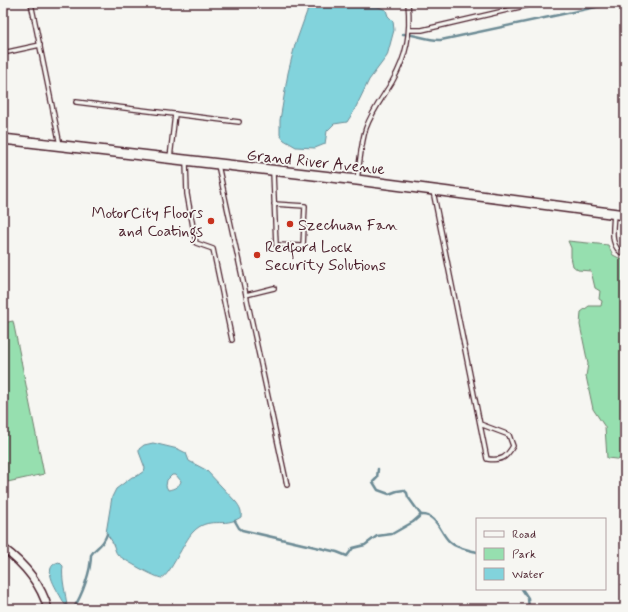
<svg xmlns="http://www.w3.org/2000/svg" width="628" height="612" font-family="Mynerve,sans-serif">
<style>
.green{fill:#96dfaf;stroke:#707f6d}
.water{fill:#82d3dc;stroke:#6c8b95;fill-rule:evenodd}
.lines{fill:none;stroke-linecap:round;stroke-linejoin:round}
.stream{stroke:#6c8b95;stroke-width:2.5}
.service-casing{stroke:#4a1f2b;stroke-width:6}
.minor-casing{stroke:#4a1f2b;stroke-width:10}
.secondary-casing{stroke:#4a1f2b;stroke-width:12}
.service{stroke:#f6f6f2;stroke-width:3.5}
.minor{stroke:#f6f6f2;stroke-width:7}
.secondary{stroke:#f6f6f2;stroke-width:9}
.poi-dot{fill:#c8321e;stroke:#f6f6f2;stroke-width:1.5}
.labels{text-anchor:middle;stroke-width:3.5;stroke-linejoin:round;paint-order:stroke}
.street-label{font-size:16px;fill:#4a1f2b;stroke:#f6f6f2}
.poi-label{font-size:16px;fill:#4a1f2b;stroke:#f6f6f2;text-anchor:start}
</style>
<rect width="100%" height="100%" fill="#f6f6f2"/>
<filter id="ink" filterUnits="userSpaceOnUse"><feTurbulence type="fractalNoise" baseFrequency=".025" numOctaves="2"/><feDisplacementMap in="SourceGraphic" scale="8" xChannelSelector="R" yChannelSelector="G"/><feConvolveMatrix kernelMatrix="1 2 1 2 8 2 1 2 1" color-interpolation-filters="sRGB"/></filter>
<g filter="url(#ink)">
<g class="green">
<polygon points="568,241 608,245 613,255 625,261 625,460 607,458 605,427 593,409 586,376 588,364 580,325 581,312 589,306 601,306 602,301 599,299 600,291 595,288 591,271 578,270 573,266 571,257 571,248"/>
<polygon points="13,321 44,474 3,483 3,323"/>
</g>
<g class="water">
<polygon points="310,3 369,3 386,10 388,16 393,21 394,30 387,56 369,80 354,111 347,122 334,124 327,131 325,144 315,148 296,147 284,140 280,135 280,120 288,73 295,45"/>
<path d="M 153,443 L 178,449 L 186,453 L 189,461 L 206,470 L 236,502 C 240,507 242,511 241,517 C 224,529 209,515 193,532 C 184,541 170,575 162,578 C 156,578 124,560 118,555 C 115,552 115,548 113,544 C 112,540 109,537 106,533 L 112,497 L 116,489 L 132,477 L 137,476 L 144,471 L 145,468 L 139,452 L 139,449 L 144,445 ZM 172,475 L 176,475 L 181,481 C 180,486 174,489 168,490 L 166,486 L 167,480 Z"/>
<path d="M 59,562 L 63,566 C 61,579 66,593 67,607 L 64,603 C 59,592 39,567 59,562 Z"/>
</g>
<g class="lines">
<g class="stream">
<polyline points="621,3 625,9"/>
<path d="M 403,34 C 416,34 428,41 441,40 L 615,3"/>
<path d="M 378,469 L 377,478 L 373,482 L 378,490 L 389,494 L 397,491 L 404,490 L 407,493 L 408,497 L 421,515 C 438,514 440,534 450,542 C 456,548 469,550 477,552"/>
<polyline points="235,521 239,528 242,530 337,552 347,556 353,548 365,545 377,536 392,534 413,522 421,515"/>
<polyline points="522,589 528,598 529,609"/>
<path d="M 73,609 C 82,596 91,571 91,555 C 96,546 103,547 107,534"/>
</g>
<g class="service-casing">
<g id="service">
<polyline points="31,3 60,145"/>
<polyline points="409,30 422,30 533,4 533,3"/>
<polyline points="3,53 40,45"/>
<polyline points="76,102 239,122"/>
<polyline points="170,158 175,114"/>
<polyline points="186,161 187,194 196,243 213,249 232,340"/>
<polyline points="218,165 287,485"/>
<polyline points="273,172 276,245 303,246 305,206 274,204"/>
<path d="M 357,179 C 360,163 361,142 366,128 C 372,111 383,97 392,82 C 407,56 411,33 408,3"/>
<path d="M 433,191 L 487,459 C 502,461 506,458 513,446 L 509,435 L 480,424"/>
<path d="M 614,214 C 613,230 609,247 625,255"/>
<polyline points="246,295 274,288"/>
</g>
</g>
<g class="minor-casing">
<path id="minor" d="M 3,548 C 23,563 41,584 48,609"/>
</g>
<g class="secondary-casing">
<polyline id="secondary" points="3,139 357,180 625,215"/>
</g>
<use href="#service" class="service"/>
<use href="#minor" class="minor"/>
<use href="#secondary" class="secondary"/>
</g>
</g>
<g class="poi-dot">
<circle cx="211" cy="221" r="4"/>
<circle cx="290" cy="224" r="4"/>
<circle cx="257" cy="255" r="4"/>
</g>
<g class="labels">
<g class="street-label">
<text transform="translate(316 161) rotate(6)" y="6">Grand River Avenue</text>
</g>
<g class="poi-label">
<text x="203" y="218" text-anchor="end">MotorCity Floors<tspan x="203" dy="18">and Coatings</tspan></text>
<text x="298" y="230">Szechuan Fan</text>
<text x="265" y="252">Redford Lock<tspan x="265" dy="18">Security Solutions</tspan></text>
</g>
</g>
<rect width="628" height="612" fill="none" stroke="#f6f6f2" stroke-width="16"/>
<rect x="8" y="8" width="612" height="596" fill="none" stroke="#4a1f2b" stroke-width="1.5" filter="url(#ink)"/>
<rect x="476" y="518" width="130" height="72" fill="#f6f6f2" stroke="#b1a0a2"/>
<rect x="484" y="531" width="20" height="6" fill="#f6f6f2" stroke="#b1a0a2"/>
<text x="512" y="538" font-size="12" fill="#4a1f2b">Road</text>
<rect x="484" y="548" width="20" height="12" fill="#96dfaf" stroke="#b1a0a2"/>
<text x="512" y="558" font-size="12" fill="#4a1f2b">Park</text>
<rect x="484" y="568" width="20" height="12" fill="#82d3dc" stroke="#b1a0a2"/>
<text x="512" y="578" font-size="12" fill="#4a1f2b">Water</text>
</svg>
